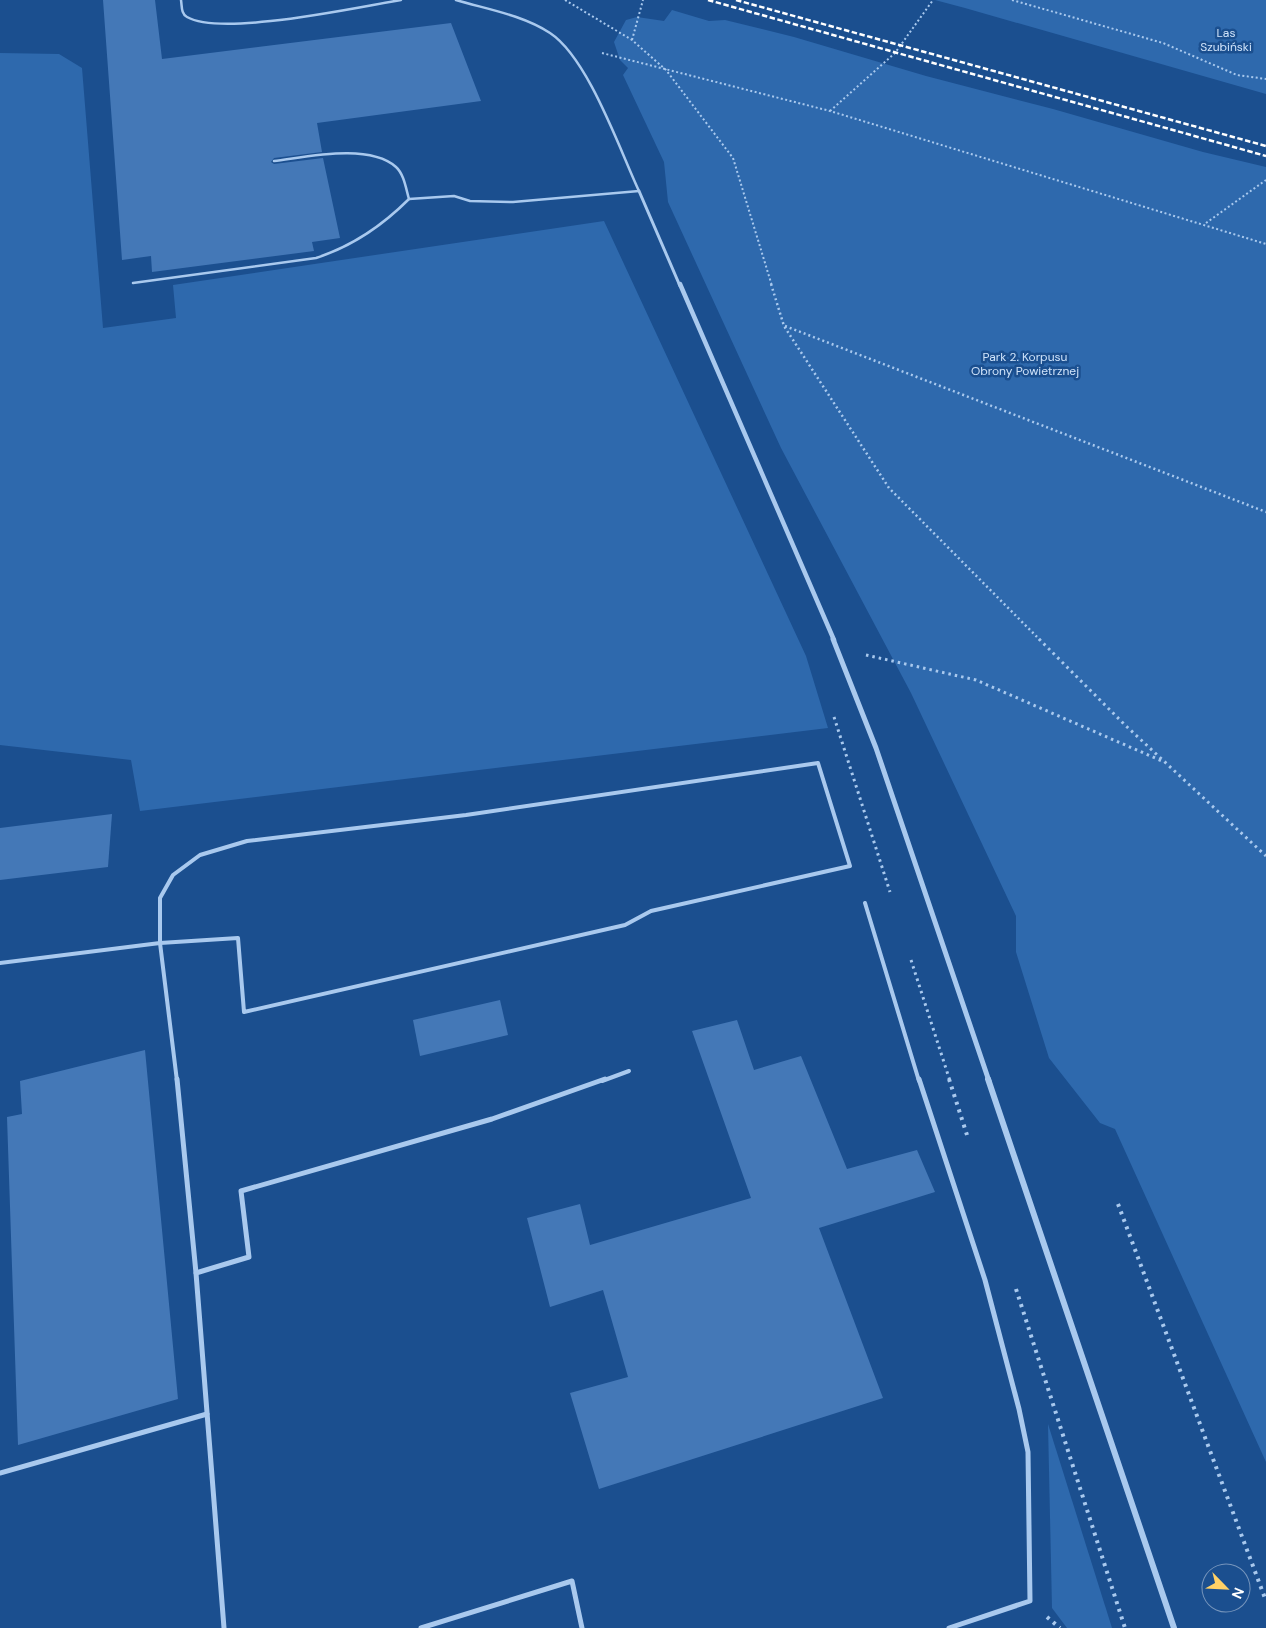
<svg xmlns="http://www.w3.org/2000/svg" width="1266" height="1628" font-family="'DM Sans',sans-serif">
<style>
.green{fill:#2e69ad}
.building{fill:#4478b7}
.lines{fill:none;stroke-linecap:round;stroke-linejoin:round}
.path-far3{stroke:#a9c9ee;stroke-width:2;stroke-dasharray:2 2.5;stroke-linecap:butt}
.path-far2{stroke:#a9c9ee;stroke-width:2.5;stroke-dasharray:2 3;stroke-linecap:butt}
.path-far1{stroke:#a9c9ee;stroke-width:3;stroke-dasharray:2.5 4;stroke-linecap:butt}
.path{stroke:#a9c9ee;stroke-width:4;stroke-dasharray:3 5;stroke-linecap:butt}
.lane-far2{stroke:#a9c9ee;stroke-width:2.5}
.lane-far1{stroke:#a9c9ee;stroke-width:4}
.lane{stroke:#a9c9ee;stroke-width:5}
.street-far3{stroke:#a9c9ee;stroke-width:3}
.street-far2{stroke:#a9c9ee;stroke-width:4.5}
.street-far1{stroke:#a9c9ee;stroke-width:5}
.street{stroke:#a9c9ee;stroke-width:6}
.rail{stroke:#fff;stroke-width:2.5;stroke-dasharray:5.5 2.5;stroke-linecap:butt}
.labels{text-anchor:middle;stroke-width:5;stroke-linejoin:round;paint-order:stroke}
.far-park-label{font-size:12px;fill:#cfe3fa;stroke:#1b4f8f}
</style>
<rect width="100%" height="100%" fill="#1b4f8f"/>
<g class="green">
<polygon points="935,0 1266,0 1266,94 965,8"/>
<polygon points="672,10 709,21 725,20 794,37 926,76 1053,109 1203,152 1266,167 1266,1462 1115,1129 1100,1123 1049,1058 1016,952 1016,916 911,693 781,448 668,202 664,162 623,75 628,68 620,60 614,42 626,20 637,17 664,21"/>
<polygon points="0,53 59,54 82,68 103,328 176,318 173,285 604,221 806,656 828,728 140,811 131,760 0,745"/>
<polygon points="1048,1424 1112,1628 1067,1628 1052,1608"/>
</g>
<g class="building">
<polygon points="103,0 155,0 162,59 451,23 481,101 317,123 322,152 274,158 271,162 274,164 323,158 340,238 312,242 314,251 152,272 151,256 122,260"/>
<polygon points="112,814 108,867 0,880 0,828"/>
<polygon points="500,1000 508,1035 420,1056 413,1020"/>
<polygon points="737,1020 754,1070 801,1056 847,1169 917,1150 935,1192 819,1228 883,1398 599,1489 570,1393 628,1377 603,1290 550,1307 527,1218 580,1204 590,1245 751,1198 692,1031"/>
<polygon points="145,1050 178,1399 18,1445 7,1117 22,1114 20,1081"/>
</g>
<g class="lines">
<g class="path-far3">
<polyline points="565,0 632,40 666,70 733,158 772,286"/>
<polyline points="1012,0 1163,43 1237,75 1266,79"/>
<polyline points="632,40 643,0"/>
<polyline points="602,53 830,111 1266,244"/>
<polyline points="830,111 895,53 933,0"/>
<polyline points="1206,223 1266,180"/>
</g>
<g class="path-far2">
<polyline points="771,284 784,326 889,488 1040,640"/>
<polyline points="785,326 1266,512"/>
</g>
<g class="path-far1">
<polyline points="1039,639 1125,725 1266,856"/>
<polyline points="866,655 976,680 1162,761"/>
<polyline points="834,717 890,892"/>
<polyline points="911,960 950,1081"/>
</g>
<g class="path">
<polyline points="949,1079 967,1135"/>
<polyline points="1118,1204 1266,1601"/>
<polyline points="1016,1289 1125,1628"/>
<polyline points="1047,1617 1060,1628"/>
</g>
<g class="lane-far2">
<path d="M 181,0 C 182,6 181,14 187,17 C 222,37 358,7 401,0"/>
<path d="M 274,161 C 307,157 369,143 396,167 C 404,174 406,189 409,199 L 454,196 L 470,201 L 513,202 L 639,191 C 619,148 588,58 550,33 C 523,15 486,9 456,0"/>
<path d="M 133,283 L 316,258 C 353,246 382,226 409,199"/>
</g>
<g class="lane-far1">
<polygon points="818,763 850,866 651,911 625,925 244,1012 238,938 160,943 160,898 173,875 200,855 247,841 466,815"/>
<polyline points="865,903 919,1081"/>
<polyline points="160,943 177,1081"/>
<polyline points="0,963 160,943"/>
<polyline points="602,1081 629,1071"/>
</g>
<g class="lane">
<polyline points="177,1079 196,1273"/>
<polyline points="919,1079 985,1280 1019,1409 1028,1452 1030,1601 949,1628"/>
<polyline points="0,1473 207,1414"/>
<polyline points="224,1628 196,1273 249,1257 241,1191 492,1119 605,1079"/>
<polyline points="421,1628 572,1581 582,1628"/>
</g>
<polyline class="street-far3" points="639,191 680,286"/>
<polyline class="street-far2" points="680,284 834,640"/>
<polyline class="street-far1" points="833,639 876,748 989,1081"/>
<polyline class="street" points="988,1079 1174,1628"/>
<g class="rail">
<polyline points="708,0 1266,156"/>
<polyline points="736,0 1266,146"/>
</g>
</g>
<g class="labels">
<g class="far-park-label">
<text x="1226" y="37">Las<tspan x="1226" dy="14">Szubiński</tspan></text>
<text x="1025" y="361">Park 2. Korpusu<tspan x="1025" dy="14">Obrony Powietrznej</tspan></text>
</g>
</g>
<g transform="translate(1226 1588) rotate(114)"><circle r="24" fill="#1b4f8f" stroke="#7695bc"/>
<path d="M0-4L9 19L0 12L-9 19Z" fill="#ffd166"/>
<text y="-8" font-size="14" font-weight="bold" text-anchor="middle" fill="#ffffff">N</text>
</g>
</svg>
